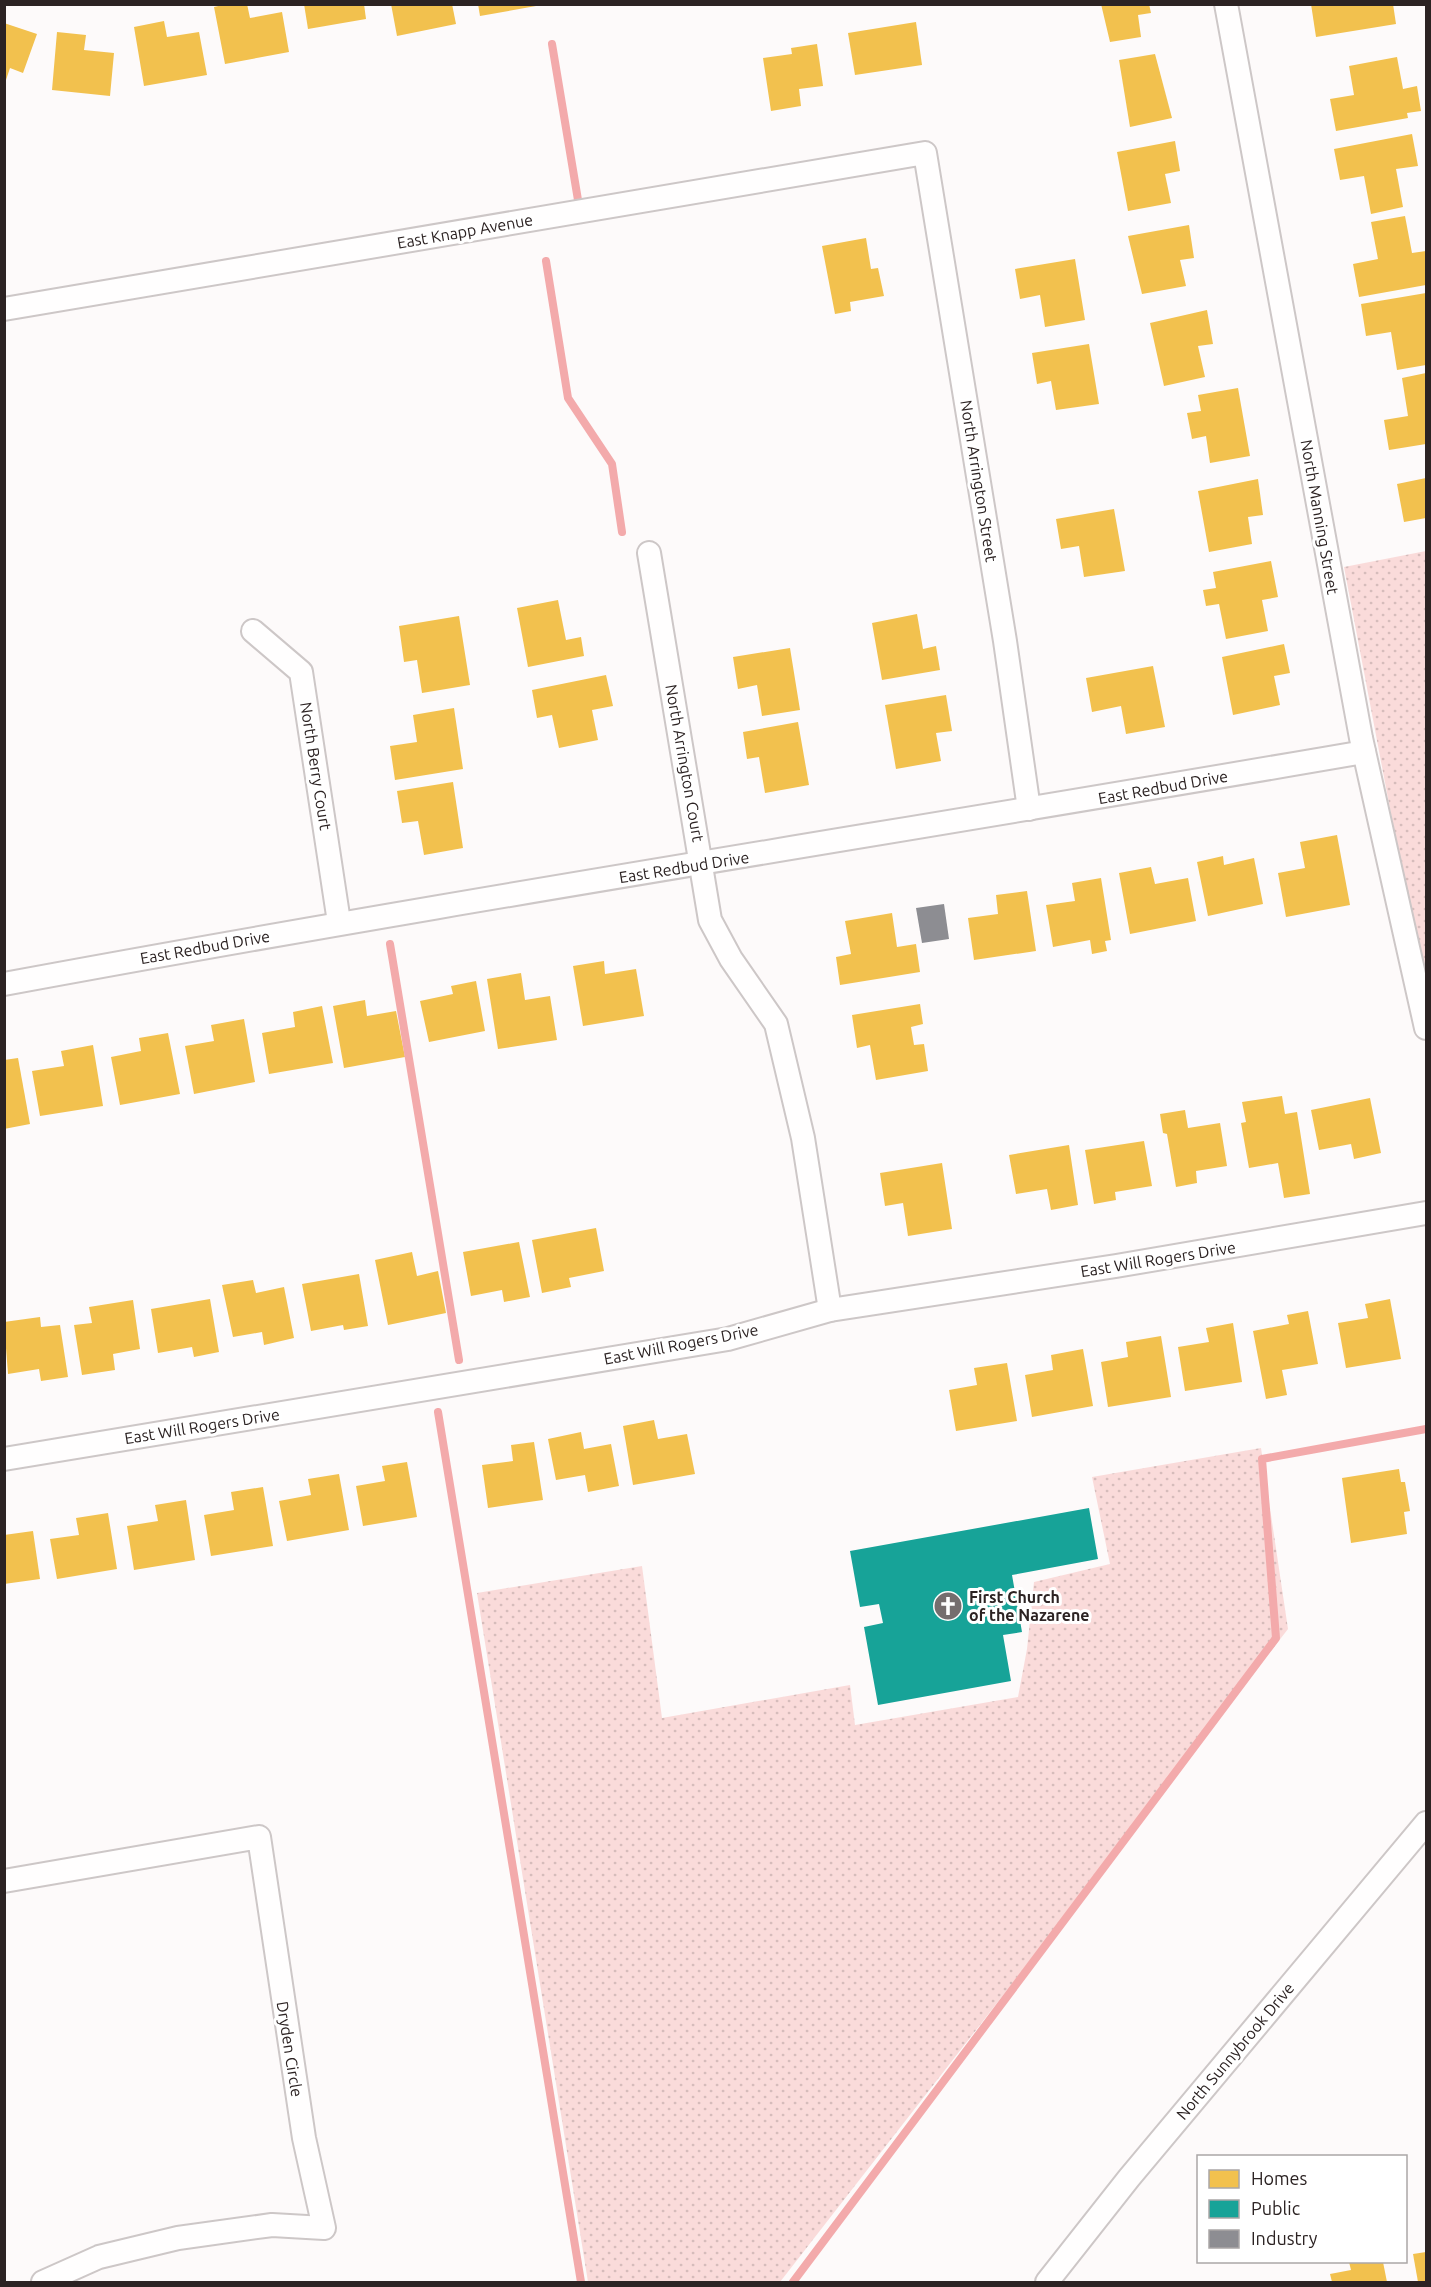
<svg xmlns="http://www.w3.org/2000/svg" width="1431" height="2287" font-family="Ubuntu,sans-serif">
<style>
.grass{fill:url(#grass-dots)}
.homes{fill:#f2c14e}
.public{fill:#17a398}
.industry{fill:#8d8d92}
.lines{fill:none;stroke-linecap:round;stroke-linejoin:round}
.stream{stroke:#f3aaab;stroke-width:8}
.minor-casing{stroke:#cdc7c7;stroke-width:26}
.minor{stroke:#fffefe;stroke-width:22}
.labels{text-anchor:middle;stroke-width:6;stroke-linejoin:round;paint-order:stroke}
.street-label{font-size:16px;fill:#2c2323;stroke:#fff}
.poi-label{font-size:16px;font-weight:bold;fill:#2c2323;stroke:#fff;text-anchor:start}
</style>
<defs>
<pattern id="grass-dots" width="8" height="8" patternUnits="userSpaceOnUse" patternTransform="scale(1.5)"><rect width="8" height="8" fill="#fadbda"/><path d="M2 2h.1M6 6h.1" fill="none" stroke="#d6bcbb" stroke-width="1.8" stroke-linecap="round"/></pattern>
</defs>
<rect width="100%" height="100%" fill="#fdfafa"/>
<g class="grass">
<polygon points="1426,551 1426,998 1344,567"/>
<polygon points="1261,1448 1288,1629 780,2282 588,2282 477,1593 642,1566 662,1718 850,1685 855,1725 1018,1697 1027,1649 1034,1582 1110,1564 1092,1477"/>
</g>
<g class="homes">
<polygon points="227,4 247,4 250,18 282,12 289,52 225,64 214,7"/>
<polygon points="304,4 364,4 366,19 308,29"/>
<polygon points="391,4 452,4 456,24 397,36"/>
<polygon points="478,4 536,4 536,6 480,16"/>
<polygon points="1101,4 1149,4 1151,13 1138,15 1141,37 1110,42"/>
<polygon points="1311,4 1393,4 1396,24 1316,37"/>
<polygon points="164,21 167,37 199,32 207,75 144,86 134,27"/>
<polygon points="916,22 922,65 855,75 848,33"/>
<polygon points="4,23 37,34 23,73 10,68 5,83"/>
<polygon points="57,32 86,35 84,50 114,53 110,96 52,90"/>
<polygon points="817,44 823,86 799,89 801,106 771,111 763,58 792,54 791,48"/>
<polygon points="1155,54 1172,118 1130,127 1119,60"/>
<polygon points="1397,57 1403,89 1417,86 1421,111 1407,113 1408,118 1336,131 1330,99 1354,95 1349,66"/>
<polygon points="1412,134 1418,166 1396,169 1403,207 1371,214 1364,176 1340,180 1334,149"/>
<polygon points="1175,141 1180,171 1165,174 1171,203 1128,211 1117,152"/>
<polygon points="1405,216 1412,253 1426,251 1426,285 1359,297 1353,264 1378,259 1371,222"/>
<polygon points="1189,225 1194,258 1180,260 1186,286 1142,294 1128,236"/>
<polygon points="866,238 871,269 878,268 884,296 850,302 851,311 835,314 822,246"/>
<polygon points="1075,259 1085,320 1045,327 1040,295 1020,299 1015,269"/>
<polygon points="1426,293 1426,365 1397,370 1391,332 1366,336 1361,304"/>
<polygon points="1207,310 1213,344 1198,346 1205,377 1164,386 1150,323"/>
<polygon points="1089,344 1099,404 1056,410 1051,381 1037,384 1032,353"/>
<polygon points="1426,373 1426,444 1389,450 1384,420 1408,416 1402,378"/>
<polygon points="1238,388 1250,456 1210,463 1206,436 1192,439 1187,413 1201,411 1198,395"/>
<polygon points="1426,478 1426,518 1404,522 1397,484"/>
<polygon points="1258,479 1263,515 1248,517 1252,544 1209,552 1198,491"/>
<polygon points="1114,509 1125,571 1084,577 1079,546 1061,549 1056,519"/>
<polygon points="1271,561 1278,597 1262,600 1268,631 1226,639 1219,604 1206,606 1203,590 1216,588 1213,572"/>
<polygon points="558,600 566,640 581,637 584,656 528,667 517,608"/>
<polygon points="917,614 923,649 936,646 940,670 882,680 872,623"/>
<polygon points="459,616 470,685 422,693 417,660 404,662 399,626"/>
<polygon points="1284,644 1290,673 1274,676 1280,705 1233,715 1222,657"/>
<polygon points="790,648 800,710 762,716 757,685 738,689 733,657"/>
<polygon points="1153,666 1165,727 1126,734 1121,706 1092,712 1086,678"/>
<polygon points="606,675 613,706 592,710 598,740 559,748 552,715 537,718 532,690"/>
<polygon points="946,695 952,731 936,733 941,761 896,769 885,705"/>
<polygon points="454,708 463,769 395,780 390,746 417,742 413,715"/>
<polygon points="798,722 809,785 765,793 759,757 747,759 743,732"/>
<polygon points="453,782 463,848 424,855 418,821 402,823 397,791"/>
<polygon points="1337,835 1350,905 1286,917 1278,873 1305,868 1300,842"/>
<polygon points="1223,856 1224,865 1254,858 1263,904 1208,916 1197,862"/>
<polygon points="1151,867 1155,884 1188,878 1196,921 1130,934 1119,873"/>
<polygon points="1101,878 1111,940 1105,941 1107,951 1092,954 1090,940 1053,947 1046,905 1075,901 1072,883"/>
<polygon points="1027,891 1036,951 974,960 968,918 998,914 996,895"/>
<polygon points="892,913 897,947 916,944 920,972 840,985 836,957 851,954 845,921"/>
<polygon points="604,961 605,974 636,969 644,1016 583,1026 573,966"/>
<polygon points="521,973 525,1000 550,996 557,1040 498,1049 487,979"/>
<polygon points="476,981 485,1031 429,1042 420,1001 453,994 451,986"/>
<polygon points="365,1000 367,1016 396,1011 405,1057 344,1068 333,1006"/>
<polygon points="920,1004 923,1024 911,1027 914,1045 924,1044 928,1071 876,1080 870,1045 857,1048 852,1015"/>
<polygon points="322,1006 333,1063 269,1074 262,1033 295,1027 293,1012"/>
<polygon points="244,1019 255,1082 194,1094 185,1046 214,1041 211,1025"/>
<polygon points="168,1033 180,1094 120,1105 111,1057 141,1051 139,1038"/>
<polygon points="93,1045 103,1106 40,1116 32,1071 64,1066 61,1051"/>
<polygon points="18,1058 30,1124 4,1129 4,1060"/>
<polygon points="1282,1096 1285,1114 1297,1112 1310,1194 1284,1198 1278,1163 1249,1168 1241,1123 1246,1122 1242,1102"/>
<polygon points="1370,1098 1381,1153 1354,1159 1351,1144 1319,1150 1311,1110"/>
<polygon points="1185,1110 1188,1128 1220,1123 1227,1166 1196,1171 1197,1183 1176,1187 1167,1134 1163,1133 1160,1114"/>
<polygon points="1144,1141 1152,1186 1115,1192 1116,1200 1094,1204 1085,1150"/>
<polygon points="1069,1145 1078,1205 1051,1210 1047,1189 1016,1194 1009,1155"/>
<polygon points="942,1163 952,1229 908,1236 903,1203 885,1206 880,1173"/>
<polygon points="596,1228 604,1271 569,1278 571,1287 542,1293 532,1240"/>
<polygon points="519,1242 530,1297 504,1302 502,1290 471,1296 463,1252"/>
<polygon points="412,1252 417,1276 438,1271 446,1313 388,1325 375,1260"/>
<polygon points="359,1274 368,1326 344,1330 343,1325 311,1331 302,1284"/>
<polygon points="253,1280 256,1293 284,1287 294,1338 264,1345 262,1332 233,1337 222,1285"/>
<polygon points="210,1299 219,1352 194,1357 192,1347 158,1353 151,1309"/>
<polygon points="1390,1299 1401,1359 1346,1368 1338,1323 1368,1318 1365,1304"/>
<polygon points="133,1300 140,1349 113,1354 115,1370 82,1375 74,1325 92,1323 89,1307"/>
<polygon points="1308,1311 1318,1364 1282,1370 1287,1395 1266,1399 1253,1331 1289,1324 1287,1315"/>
<polygon points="40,1317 41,1327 60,1325 68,1377 41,1381 39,1369 8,1374 4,1322"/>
<polygon points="1233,1323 1242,1382 1185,1391 1178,1347 1209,1342 1206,1328"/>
<polygon points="1161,1336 1171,1397 1108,1407 1101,1362 1128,1357 1126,1342"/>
<polygon points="1083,1349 1093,1406 1032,1417 1025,1375 1053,1370 1051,1355"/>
<polygon points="1007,1363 1017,1421 956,1431 949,1390 977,1385 974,1368"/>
<polygon points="654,1420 658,1439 687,1434 695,1474 633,1485 623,1426"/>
<polygon points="581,1432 584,1449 611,1444 619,1486 588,1492 585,1475 556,1480 548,1439"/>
<polygon points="534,1442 543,1500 488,1508 482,1465 513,1461 511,1445"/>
<polygon points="407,1462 417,1517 363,1526 356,1486 385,1481 382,1466"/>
<polygon points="1399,1469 1401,1482 1405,1482 1410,1511 1404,1512 1407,1534 1351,1543 1342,1478"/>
<polygon points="339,1474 349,1530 287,1541 279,1501 311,1495 308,1479"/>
<polygon points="263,1487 273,1546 211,1556 204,1515 234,1510 231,1492"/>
<polygon points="186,1500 195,1560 134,1570 127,1526 158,1521 155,1505"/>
<polygon points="108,1513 117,1569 57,1579 50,1539 79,1535 76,1518"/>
<polygon points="33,1531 40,1579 4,1584 4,1535"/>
<polygon points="1426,2252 1426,2282 1418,2282 1413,2254"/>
<polygon points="1349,2262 1383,2262 1387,2282 1332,2282 1330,2274 1351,2270"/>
</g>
<polygon class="public" points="1089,1508 1098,1559 1012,1575 1022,1632 1003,1635 1011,1681 878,1705 864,1627 883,1623 879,1604 860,1607 850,1551"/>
<polygon class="industry" points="944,904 949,939 922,943 916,908"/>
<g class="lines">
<g class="stream">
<polyline points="552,44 578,200"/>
<polyline points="546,261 568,398 612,464 622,532"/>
<polyline points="390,944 459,1360"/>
<polyline points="438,1412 581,2282"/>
<polyline points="793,2282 1276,1638 1262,1459 1426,1429"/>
</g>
<g class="minor-casing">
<g id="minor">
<polyline points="1226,4 1361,738 1426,1028"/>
<polyline points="4,309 925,153 1005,641 1029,809"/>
<polyline points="649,553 710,920 731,959 776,1024 803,1138 830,1310"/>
<polyline points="253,631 301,672 339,922"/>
<path d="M 4,984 C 457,900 911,830 1364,752"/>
<polyline points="4,1459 728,1339 830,1310 1116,1266 1426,1213"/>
<polyline points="4,1881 259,1837 304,2138 324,2228 272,2225 178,2238 99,2257 43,2282"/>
<polyline points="1047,2282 1129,2178 1426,1823"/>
</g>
</g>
<use href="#minor" class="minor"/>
</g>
<defs>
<g id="church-disc" transform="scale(1.5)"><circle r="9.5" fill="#756e6e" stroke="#fff"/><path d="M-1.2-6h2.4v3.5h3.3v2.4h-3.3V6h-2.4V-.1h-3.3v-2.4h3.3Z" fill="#fff"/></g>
</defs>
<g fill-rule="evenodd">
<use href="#church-disc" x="948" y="1606"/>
</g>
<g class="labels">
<g class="street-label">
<text transform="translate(465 231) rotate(-10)" y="6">East Knapp Avenue</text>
<text transform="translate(979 481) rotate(81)" y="6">North Arrington Street</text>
<text transform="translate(1320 517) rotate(80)" y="6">North Manning Street</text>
<text transform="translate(685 763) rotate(80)" y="6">North Arrington Court</text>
<text transform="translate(316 766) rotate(81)" y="6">North Berry Court</text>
<text transform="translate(1163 787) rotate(-10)" y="6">East Redbud Drive</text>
<text transform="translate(684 867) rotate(-9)" y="6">East Redbud Drive</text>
<text transform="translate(205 947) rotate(-10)" y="6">East Redbud Drive</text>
<text transform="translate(1158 1259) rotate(-9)" y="6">East Will Rogers Drive</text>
<text transform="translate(681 1344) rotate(-11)" y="6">East Will Rogers Drive</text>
<text transform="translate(202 1426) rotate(-9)" y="6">East Will Rogers Drive</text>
<text transform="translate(290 2049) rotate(81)" y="6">Dryden Circle</text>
<text transform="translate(1235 2051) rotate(-50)" y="6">North Sunnybrook Drive</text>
</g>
<g class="poi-label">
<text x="969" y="1603">First Church<tspan x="969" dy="18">of the Nazarene</tspan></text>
</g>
</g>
<rect width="1431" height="2287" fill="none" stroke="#2c2323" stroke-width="12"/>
<rect x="1197" y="2155" width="210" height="108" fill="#ffffff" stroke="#aba7a7" stroke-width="1.5"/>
<rect x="1209" y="2170" width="30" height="18" fill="#f2c14e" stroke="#aba7a7" stroke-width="1.5"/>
<text x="1251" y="2185" font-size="18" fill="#2c2323">Homes</text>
<rect x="1209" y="2200" width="30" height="18" fill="#17a398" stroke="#aba7a7" stroke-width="1.5"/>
<text x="1251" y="2215" font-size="18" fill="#2c2323">Public</text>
<rect x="1209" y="2230" width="30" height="18" fill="#8d8d92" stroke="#aba7a7" stroke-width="1.5"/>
<text x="1251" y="2245" font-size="18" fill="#2c2323">Industry</text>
</svg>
